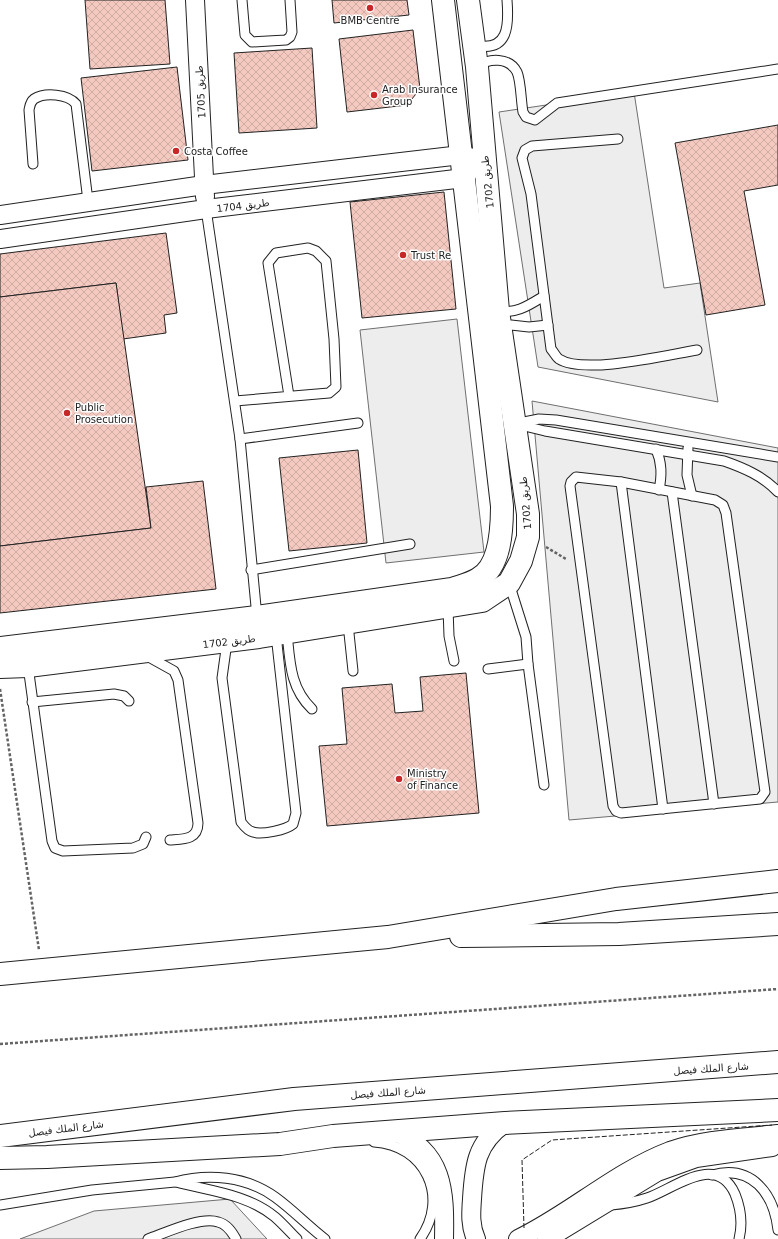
<svg xmlns="http://www.w3.org/2000/svg" width="778" height="1239" font-family="'DejaVu Sans','Noto Sans Arabic',sans-serif">
<style>
.parking{fill:#ededed;stroke:#6f6f6f}
.building{fill:url(#building-cross-hatch);stroke:#222}
.lines{fill:none;stroke-linecap:round;stroke-linejoin:round}
.service-casing{stroke:#222;stroke-width:11}
.minor-casing{stroke:#222;stroke-width:20}
.tertiary-casing{stroke:#222;stroke-width:24}
.trunk-casing{stroke:#222;stroke-width:24}
.path{stroke:#646464;stroke-width:2.5;stroke-dasharray:3 2;stroke-linecap:butt}
.service{stroke:#fff;stroke-width:9}
.minor{stroke:#fff;stroke-width:18}
.tertiary{stroke:#fff;stroke-width:22}
.trunk{stroke:#fff;stroke-width:22}
.fence{stroke:#222;stroke-width:1;stroke-dasharray:5 2;stroke-linecap:butt}
.poi-dot{fill:#c62828;stroke:#fff;stroke-width:1.5}
.labels{text-anchor:middle;stroke-width:3;stroke-linejoin:round;paint-order:stroke}
.poi-label{font-size:10px;fill:#222;stroke:#fff;text-anchor:start}
.street-label{font-size:10px;fill:#222;stroke:#fff}
</style>
<defs>
<pattern id="building-cross-hatch" width="8" height="8" patternUnits="userSpaceOnUse"><rect width="8" height="8" fill="#f3c9c0"/><path d="M0 0l8 8M0 8l8-8" fill="none" stroke="#d0aca5"/></pattern>
</defs>
<rect width="100%" height="100%" fill="#fff"/>
<g class="parking">
<polygon points="634,92 664,288 700,283 718,402 538,367 499,112"/>
<polygon points="457,319 484,552 386,563 360,330"/>
<polygon points="532,401 778,448 778,802 569,820"/>
<polygon points="230,1199 267,1239 20,1239 94,1211"/>
</g>
<g class="building">
<polygon points="85,0 165,0 170,64 90,69"/>
<polygon points="332,0 407,0 409,15 334,23"/>
<polygon points="413,30 420,89 407,105 347,112 339,39"/>
<polygon points="312,48 317,128 239,133 234,53"/>
<polygon points="177,67 188,160 92,171 81,78"/>
<polygon points="778,125 778,185 744,191 765,305 706,315 675,143"/>
<polygon points="444,192 456,309 362,318 350,202"/>
<polygon points="166,233 177,313 164,315 166,333 123,339 116,283 0,297 0,254"/>
<polygon points="116,283 151,528 0,546 0,297"/>
<polygon points="358,450 367,543 289,551 279,458"/>
<polygon points="203,481 216,589 0,613 0,546 151,528 146,487"/>
<polygon points="466,673 479,813 327,826 319,746 347,744 342,688 392,684 395,713 423,711 420,677"/>
</g>
<g class="lines">
<g class="service-casing">
<g id="service">
<polyline points="242,0 245,35 252,42 286,40 290,37 292,32 290,0"/>
<path d="M 474,45 C 509,53 509,25 507,0"/>
<path d="M 478,66 C 489,58 509,57 517,72 C 521,81 521,102 523,112 L 526,117 L 535,120 L 557,103 L 778,69"/>
<path d="M 618,139 L 532,146 L 525,150 L 522,158 L 531,194 L 551,349 C 554,352 556,357 559,359 C 584,375 667,355 697,350"/>
<path d="M 33,164 L 29,110 C 30,106 30,102 34,99 C 45,92 68,94 76,104 L 88,201"/>
<polyline points="206,209 240,439 257,617"/>
<path d="M 498,311 C 517,314 529,305 544,296"/>
<polyline points="500,328 511,325 529,327 548,325"/>
<polyline points="235,401 329,393 336,387 334,339 326,261 316,251 308,248 276,253 268,263 289,396"/>
<polyline points="519,423 539,419 556,420 778,457"/>
<path d="M 516,424 L 545,431 L 724,461 C 744,468 763,476 778,492"/>
<polyline points="240,439 358,423"/>
<polyline points="688,448 687,475 692,496"/>
<path d="M 656,449 C 662,463 662,475 659,490"/>
<polygon points="576,477 621,482 715,500 723,505 726,513 765,792 760,799 621,813 616,811 613,806 570,486 571,482"/>
<polyline points="621,482 663,809"/>
<polyline points="672,492 714,804"/>
<polyline points="251,570 410,544"/>
<polyline points="509,583 526,637 528,664 544,785"/>
<polyline points="448,608 449,636 454,661"/>
<polyline points="348,624 353,671"/>
<path d="M 287,633 C 290,662 290,688 312,709"/>
<path d="M 227,642 L 222,678 L 241,822 C 244,826 248,831 253,832 C 262,835 286,830 293,824 L 296,813 L 276,635"/>
<path d="M 147,656 L 174,671 L 178,680 L 198,823 C 198,840 183,839 170,840"/>
<polyline points="28,666 52,841 55,848 63,851 133,848 143,844 146,837"/>
<polyline points="488,669 528,664"/>
<polyline points="32,702 114,694 124,696 129,701"/>
<path d="M 374,1142 C 425,1145 450,1197 420,1239"/>
<path d="M 712,1175 C 752,1164 774,1194 778,1230"/>
<path d="M 176,1182 C 210,1191 247,1194 275,1217 C 283,1224 290,1232 297,1239"/>
<path d="M 0,1205 L 92,1190 L 175,1182 C 208,1173 246,1176 275,1197 C 293,1210 308,1226 325,1239"/>
<path d="M 611,1205 C 623,1204 635,1202 647,1198 C 674,1189 716,1152 735,1194 C 741,1209 743,1223 739,1239"/>
<path d="M 148,1239 C 165,1233 201,1216 218,1222 C 227,1224 232,1232 236,1239"/>
</g>
</g>
<g class="minor-casing">
<g id="minor">
<polyline points="195,0 205,197"/>
<polyline points="0,215 204,185 461,155 473,158"/>
<polyline points="0,239 206,209 464,178 478,160 483,148"/>
<path d="M 393,1131 C 444,1151 445,1191 444,1239"/>
<path d="M 476,1239 C 470,1226 471,1213 472,1199 C 474,1166 476,1143 505,1123"/>
<path d="M 518,1239 C 570,1214 615,1172 670,1151 C 704,1139 742,1138 778,1134"/>
<polyline points="547,1239 657,1172 696,1158 772,1147"/>
</g>
</g>
<g class="tertiary-casing">
<g id="tertiary">
<path d="M 0,648 L 257,617 L 452,589 C 460,586 470,584 478,579 C 501,567 502,528 502,506 L 443,0"/>
<polyline points="0,667 28,666 259,637 482,601 509,583 521,561 528,537 528,514 498,311 477,67 468,0"/>
</g>
</g>
<g class="trunk-casing">
<g id="trunk">
<polyline points="461,936 619,934 778,924"/>
<polyline points="0,974 388,937 616,899 778,881"/>
<polyline points="0,1136 294,1099 778,1062"/>
<polyline points="0,1158 47,1157 280,1144 333,1136 505,1123 778,1110"/>
</g>
</g>
<g class="path">
<polyline points="546,547 566,559"/>
<polyline points="0,689 39,950"/>
<polyline points="0,1044 778,989"/>
</g>
<use href="#service" class="service"/>
<use href="#minor" class="minor"/>
<use href="#tertiary" class="tertiary"/>
<use href="#trunk" class="trunk"/>
<polyline class="fence" points="524,1228 522,1160 552,1140 772,1125"/>
</g>
<g class="poi-dot">
<circle cx="370" cy="8" r="4"/>
<circle cx="374" cy="95" r="4"/>
<circle cx="176" cy="151" r="4"/>
<circle cx="403" cy="255" r="4"/>
<circle cx="67" cy="413" r="4"/>
<circle cx="399" cy="779" r="4"/>
</g>
<g class="labels">
<g class="poi-label">
<text x="370" y="24" text-anchor="middle">BMB Centre</text>
<text x="382" y="93">Arab Insurance<tspan x="382" dy="12">Group</tspan></text>
<text x="184" y="155">Costa Coffee</text>
<text x="411" y="259">Trust Re</text>
<text x="75" y="411">Public<tspan x="75" dy="12">Prosecution</tspan></text>
<text x="407" y="777">Ministry<tspan x="407" dy="12">of Finance</tspan></text>
</g>
<g class="street-label">
<text transform="translate(200 92) rotate(-93)" y="4">طريق 1705</text>
<text transform="translate(487 182) rotate(-96)" y="4">طريق 1702</text>
<text transform="translate(243 205) rotate(-7)" y="4">طريق 1704</text>
<text transform="translate(525 503) rotate(-95)" y="4">طريق 1702</text>
<text transform="translate(229 641) rotate(-7)" y="4">طريق 1702</text>
<text transform="translate(711 1068) rotate(-4)" y="4">شارع الملك فيصل</text>
<text transform="translate(388 1092) rotate(-4)" y="4">شارع الملك فيصل</text>
<text transform="translate(66 1128) rotate(-7)" y="4">شارع الملك فيصل</text>
</g>
</g>
</svg>
